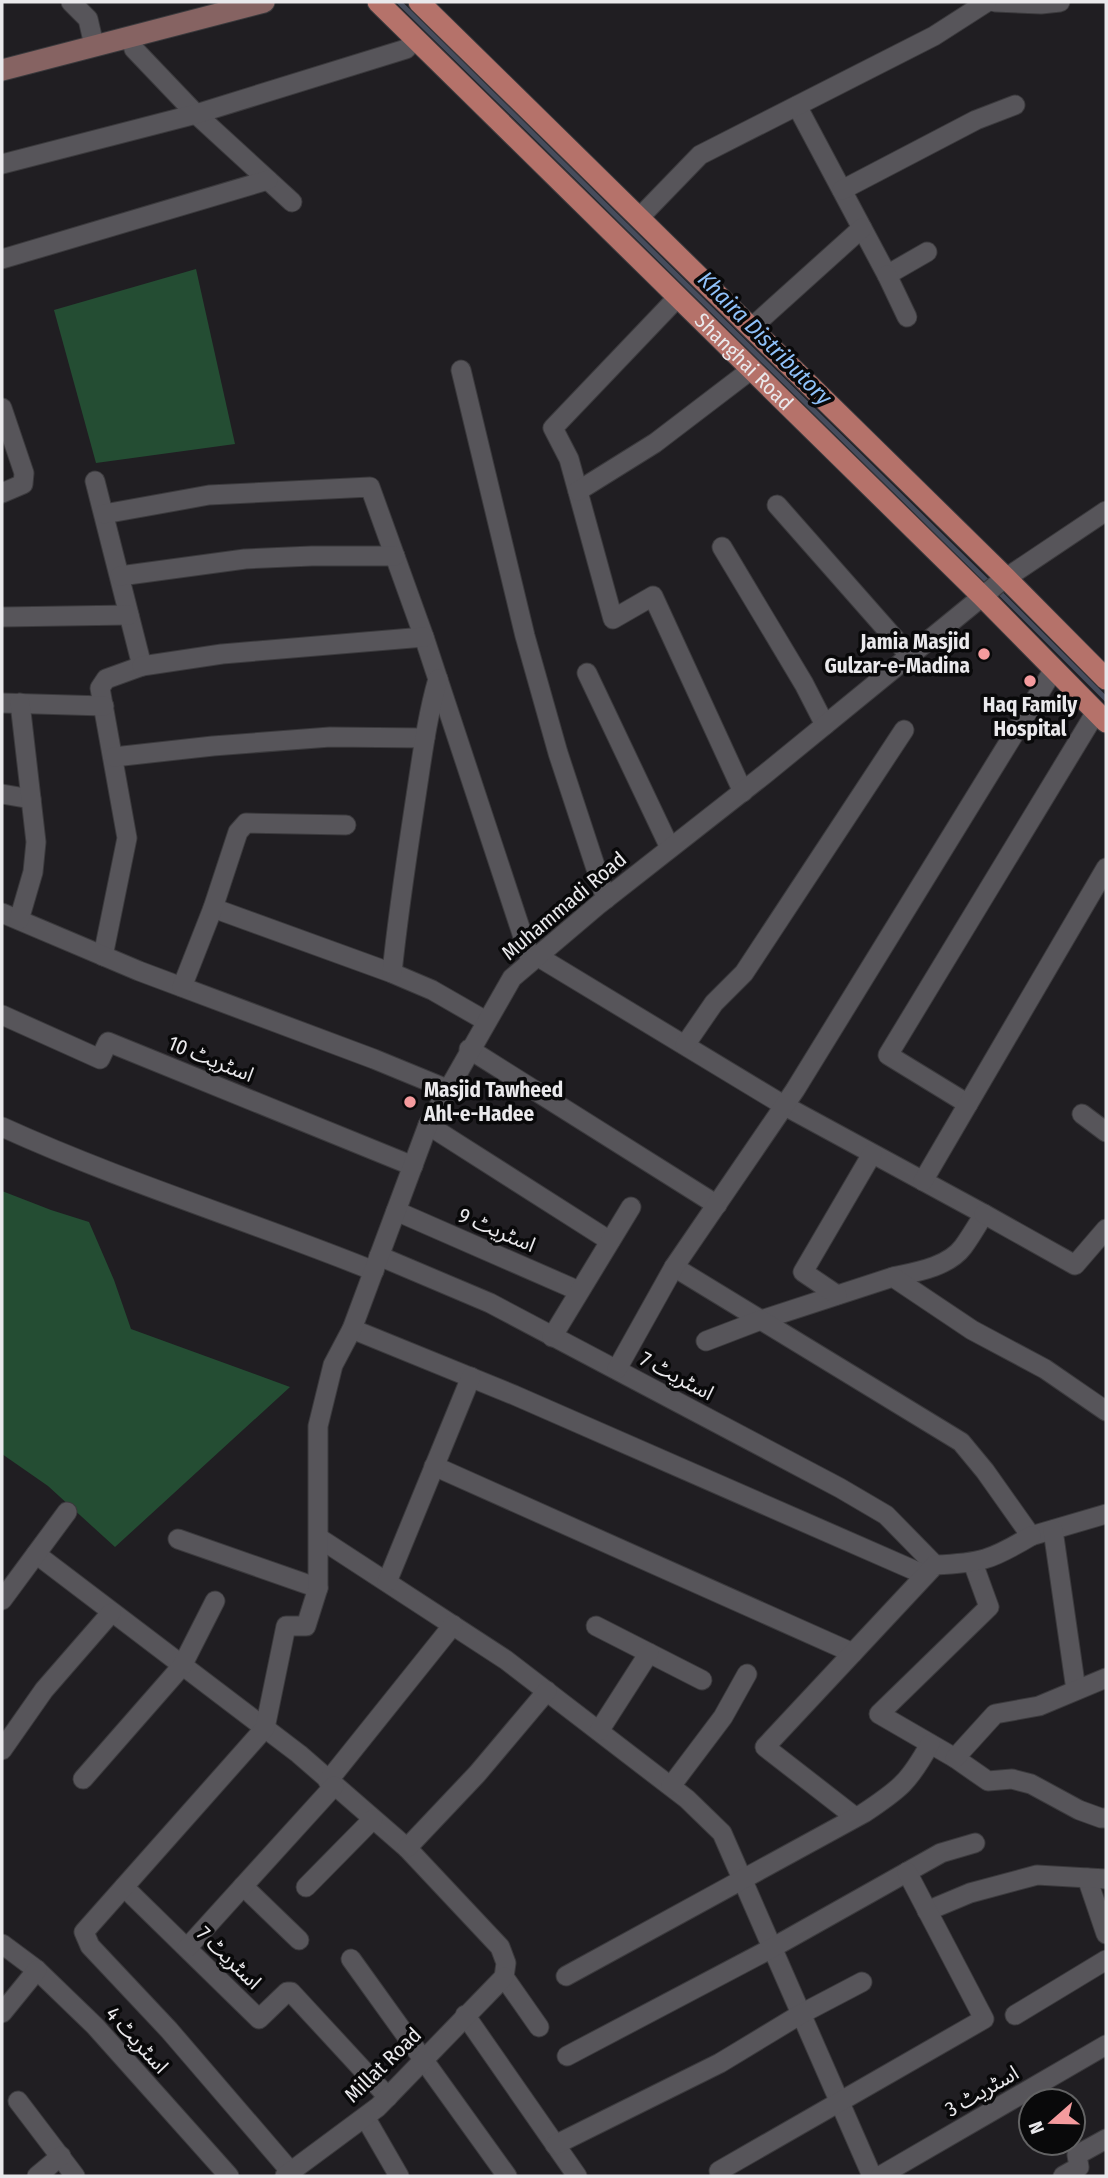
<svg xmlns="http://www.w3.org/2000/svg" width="1108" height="2178" font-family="'Fira Sans Condensed','Noto Sans Arabic',sans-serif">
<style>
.green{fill:#244d33}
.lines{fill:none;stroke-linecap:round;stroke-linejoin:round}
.stream{stroke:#464c5c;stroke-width:5}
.street-casing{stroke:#3b3a3d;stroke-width:21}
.secondary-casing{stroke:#3b3a3d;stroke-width:23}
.primary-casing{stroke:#3b3a3d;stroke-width:23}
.street{stroke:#57555a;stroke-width:19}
.secondary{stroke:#866362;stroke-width:21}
.primary{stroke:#b5726a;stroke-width:21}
.poi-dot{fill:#f59b9e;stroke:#09090a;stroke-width:2.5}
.labels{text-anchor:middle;stroke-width:7;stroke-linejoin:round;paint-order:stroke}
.street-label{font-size:21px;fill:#eae9ec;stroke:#09090a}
.poi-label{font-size:21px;font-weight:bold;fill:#eae9ec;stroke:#09090a;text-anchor:end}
.water-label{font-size:23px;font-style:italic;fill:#90c2fb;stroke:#09090a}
</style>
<rect width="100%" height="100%" fill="#201e22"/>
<g class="green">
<polygon points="196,269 235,444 96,463 54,310"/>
<polygon points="2,1191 51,1210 89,1222 114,1280 131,1329 290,1387 115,1547 48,1486 2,1454"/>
</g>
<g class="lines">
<g class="stream">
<polyline points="399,2 990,584"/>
<polyline points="997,590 1106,699"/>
</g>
<g class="street-casing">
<g id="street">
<polyline points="71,2 88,19 94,45"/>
<polyline points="995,2 1041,4 1060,2"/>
<polyline points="131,38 134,49 196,114 292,202"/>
<polyline points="797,106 887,275 927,252"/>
<polyline points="2,164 196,114 406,49 415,39"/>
<polyline points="842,190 976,120 1015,105"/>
<polyline points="639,218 700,155 934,36 987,2"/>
<polyline points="2,259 268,180"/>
<polyline points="887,275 907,317"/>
<polyline points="678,297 553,428 569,459 613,619 653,596 743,792"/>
<polyline points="751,328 862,228"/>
<polyline points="461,370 525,636 558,753 606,899"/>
<polyline points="2,408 24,473 23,484 2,493"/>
<polyline points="95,481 142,666 106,679 100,688 127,838 103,956"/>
<polyline points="578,491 655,443 752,369"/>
<polyline points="777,505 910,656"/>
<polyline points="104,514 209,495 370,487 424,637 531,961"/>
<polyline points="722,547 804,684 825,725"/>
<polyline points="120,576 245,559 312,556 395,556"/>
<polyline points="2,617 129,615"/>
<polyline points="142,666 222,654 424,637"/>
<polyline points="587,673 670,848"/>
<polyline points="2,703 104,706"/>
<polyline points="114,757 213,746 330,737 425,738"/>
<polyline points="2,794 31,799"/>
<polyline points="213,908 392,973 432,990 486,1021"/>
<polyline points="2,913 139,971 374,1059 447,1089"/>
<polyline points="19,920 33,872 36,842 20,703"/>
<path d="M 537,956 L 785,1106 L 984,1214 C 978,1224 971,1236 963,1247 C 948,1267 916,1272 893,1277"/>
<path d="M 392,973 C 398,913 407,855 416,796 C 422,757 427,717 438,679"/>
<polyline points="182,987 213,908 238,832 246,823 346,825"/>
<polyline points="2,1015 100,1059 108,1042 413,1166"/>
<polyline points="685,1045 714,1003 744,973 904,730"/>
<polyline points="469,1049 717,1205"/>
<polyline points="968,1104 888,1055 1096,712"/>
<polyline points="1082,1114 1106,1132"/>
<polyline points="428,1125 610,1241"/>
<path d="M 2,1127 C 123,1182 250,1221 374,1271"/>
<polyline points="923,1181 1106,868"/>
<polyline points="396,1211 579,1291"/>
<polyline points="984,1214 1075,1265 1106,1229"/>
<polyline points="379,1256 490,1303 840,1488 886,1515 935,1565"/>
<polyline points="674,1267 761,1320 893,1277 972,1330 1045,1369 1106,1411"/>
<polyline points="837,1295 803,1272 872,1154"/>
<polyline points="352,1329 514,1395 925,1575"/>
<polyline points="552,1337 631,1207"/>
<polyline points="706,1341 761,1320 961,1442 985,1471 1031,1536 1106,1514"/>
<polyline points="617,1369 674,1267 795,1090 1054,669"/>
<polyline points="434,1466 853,1653"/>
<polyline points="1053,1530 1076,1690"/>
<polyline points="319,1538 506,1660 687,1799 722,1833 872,2176"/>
<polyline points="178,1539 318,1588"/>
<polyline points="36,1554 299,1754 407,1848 500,1947 506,1963 504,1977 539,2027"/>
<polyline points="973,1563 989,1607 879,1714 955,1758 988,1781 1012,1779 1031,1784 1079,1810 1101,1818 1106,1818"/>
<polyline points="387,1582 471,1377"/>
<polyline points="2,1600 67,1512"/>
<polyline points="596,1626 702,1680"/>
<polyline points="599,1731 649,1653"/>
<polyline points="2,1750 44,1690 111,1613"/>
<polyline points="955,1758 995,1714 1039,1706 1106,1678"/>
<polyline points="83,1779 182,1666 215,1601"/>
<polyline points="328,1781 453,1625"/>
<polyline points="671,1786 723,1717 747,1674"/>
<path d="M 855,1817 L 765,1747 L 935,1565 C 981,1563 991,1560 1031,1536"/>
<polyline points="407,1848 477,1774 547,1691"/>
<polyline points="1087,1878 1106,1934"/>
<polyline points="243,1886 299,1940"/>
<polyline points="124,1887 259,2019 287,1992 291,1992 388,2097"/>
<polyline points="306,1887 373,1819"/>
<polyline points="927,1911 970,1893 1037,1875 1106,1879"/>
<polyline points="2,1944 37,1970 95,2026 229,2176"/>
<polyline points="187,1948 334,1786"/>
<polyline points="351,1959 507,2176"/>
<path d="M 566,1976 L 864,1813 C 900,1789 909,1782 930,1744"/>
<polyline points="2,2013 37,1970"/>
<polyline points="465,2015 577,2176"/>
<polyline points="1015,2015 1106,1960"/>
<polyline points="567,2056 772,1948 941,1853 975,1843"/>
<polyline points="18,2101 75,2176"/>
<polyline points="365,2117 399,2176"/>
<polyline points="555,2145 720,2063 801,2014 862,1982"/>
<polyline points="719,2171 984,2019 907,1872"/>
<polyline points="291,2172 169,2030 90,1946 84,1932 265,1728 286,1626 306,1626 318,1588 318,1426 333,1365 352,1329 428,1125 512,978 598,905 765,774 1000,582 1106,511"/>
<polyline points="37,2176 61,2156"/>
<polyline points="285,2176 378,2107 504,1977"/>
<polyline points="880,2176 1106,2045"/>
<polyline points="1063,2176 1079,2167 1077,2155 1106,2139"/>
</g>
</g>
<g class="secondary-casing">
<polyline id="secondary" points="2,70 264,2"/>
</g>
<g class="primary-casing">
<g id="primary">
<path id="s1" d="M 378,2 L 984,598 L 1106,722"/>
<polyline points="419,2 1006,578 1106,679"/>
</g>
</g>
<use href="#street" class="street"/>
<use href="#secondary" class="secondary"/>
<use href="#primary" class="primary"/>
</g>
<g class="poi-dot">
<circle cx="984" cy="654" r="7"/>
<circle cx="1030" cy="681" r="7"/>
<circle cx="410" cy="1102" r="7"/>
</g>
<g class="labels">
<g class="street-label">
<text dy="7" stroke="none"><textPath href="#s1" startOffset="513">Shanghai Road</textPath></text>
<text transform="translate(564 906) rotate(-40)" y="7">Muhammadi Road</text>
<text transform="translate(211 1059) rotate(22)" y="7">اسٹریٹ 10</text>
<text transform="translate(497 1230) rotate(23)" y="7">اسٹریٹ 9</text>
<text transform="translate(677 1376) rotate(28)" y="7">اسٹریٹ 7</text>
<text transform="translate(229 1958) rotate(44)" y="7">اسٹریٹ 7</text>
<text transform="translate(137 2040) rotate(48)" y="7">اسٹریٹ 4</text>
<text transform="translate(383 2065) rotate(-44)" y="7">Millat Road</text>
<text transform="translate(982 2091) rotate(-30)" y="7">اسٹریٹ 3</text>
</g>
<g class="poi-label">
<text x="970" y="649">Jamia Masjid<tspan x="970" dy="24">Gulzar-e-Madina</tspan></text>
<text x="1030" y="712" text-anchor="middle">Haq Family<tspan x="1030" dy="24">Hospital</tspan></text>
<text x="424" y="1097" text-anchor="start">Masjid Tawheed<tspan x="424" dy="24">Ahl-e-Hadee</tspan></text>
</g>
<g class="water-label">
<text transform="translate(765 338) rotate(45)" y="8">Khaira Distributory</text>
</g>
</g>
<rect width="1108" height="2178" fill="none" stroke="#eae9ec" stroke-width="7"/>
<g transform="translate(1052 2122) rotate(250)"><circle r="33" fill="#09090a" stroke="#636364" stroke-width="2"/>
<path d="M0-5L12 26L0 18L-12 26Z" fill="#f59b9e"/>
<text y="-10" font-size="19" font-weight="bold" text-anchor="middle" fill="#eae9ec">N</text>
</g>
</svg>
